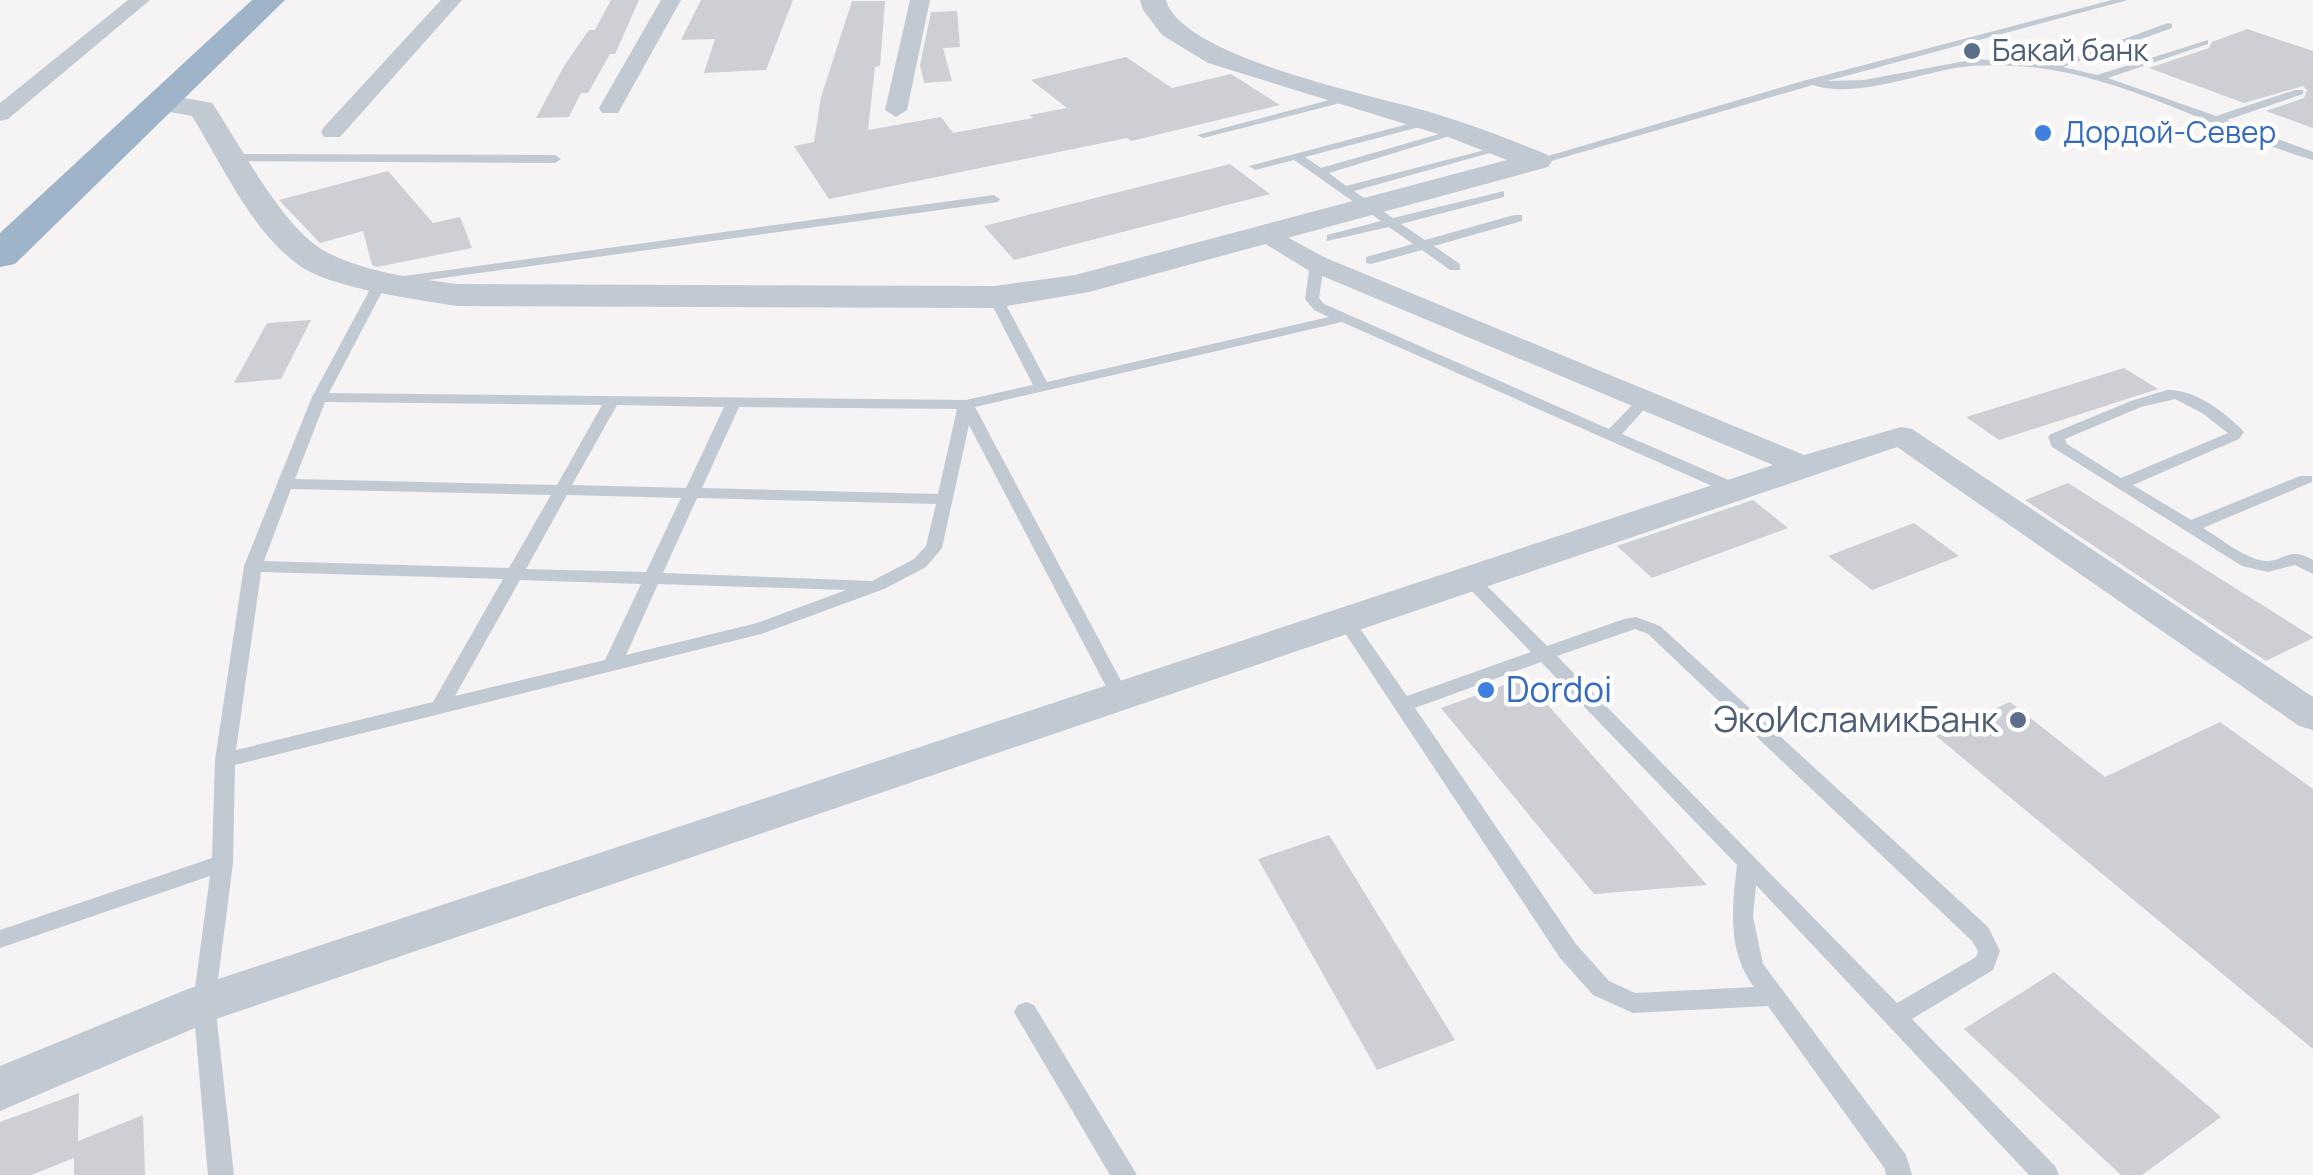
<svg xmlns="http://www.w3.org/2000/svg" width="2313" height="1175" font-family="Manrope,sans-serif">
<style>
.building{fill:#cdcfd5}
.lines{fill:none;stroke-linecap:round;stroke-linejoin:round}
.service{fill:#c1cad2;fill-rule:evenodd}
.minor{fill:#c1cad2;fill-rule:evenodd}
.tertiary{fill:#c1cad2;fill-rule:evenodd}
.trunk{fill:#9fb4c9;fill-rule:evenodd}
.service-dot{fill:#5c6f8a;stroke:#fff;stroke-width:4}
.shop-dot{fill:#3f7fe0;stroke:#fff;stroke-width:4}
.labels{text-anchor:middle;stroke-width:9;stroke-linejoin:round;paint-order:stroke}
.far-service-label{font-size:30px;fill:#4e5e75;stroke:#fff;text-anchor:start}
.far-shop-label{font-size:30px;fill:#366cbe;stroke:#fff;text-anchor:start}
.shop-label{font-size:35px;fill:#366cbe;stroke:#fff;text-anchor:start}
.service-label{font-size:35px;fill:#4e5e75;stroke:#fff;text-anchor:end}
</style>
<rect width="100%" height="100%" fill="#f5f3f3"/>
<g class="building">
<polygon points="611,0 639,0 615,54 610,54 588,93 581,93 569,117 536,118 564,66 589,30 595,30"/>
<polygon points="701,0 793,0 766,70 704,73 715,39 681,40"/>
<polygon points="852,1 885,1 880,66 875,67 868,130 941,117 953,133 1033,118 1030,115 1067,108 1031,80 1126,57 1172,88 1231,74 1280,105 1131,141 1127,138 829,199 794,146 814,142 821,97"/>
<polygon points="957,11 960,47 943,48 952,81 924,83 920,65 931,12"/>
<polygon points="2247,29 2313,51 2313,128 2266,111 2304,98 2307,90 2303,86 2244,103 2149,68 2209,48 2212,42"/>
<polygon points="1230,164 1270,194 1014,260 984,226"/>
<polygon points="388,171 433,223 460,217 472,248 377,267 372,265 363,231 320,243 279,200"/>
<polygon points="311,320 281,379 234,383 267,323"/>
<polygon points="2124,368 2158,389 1999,440 1966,417"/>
<polygon points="2068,483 2313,637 2313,638 2266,661 2025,500"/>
<polygon points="1753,500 1788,528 1652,578 1617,546"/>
<polygon points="1914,523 1959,556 1872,590 1828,556"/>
<polygon points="1524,678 1707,885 1594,894 1441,708"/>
<polygon points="2010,702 2105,777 2220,722 2313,789 2313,1049 1935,735"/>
<polygon points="1329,835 1455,1040 1377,1070 1258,859"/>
<polygon points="2054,972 2221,1117 2142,1175 2121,1175 1964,1029"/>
<polygon points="79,1093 78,1141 143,1115 145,1175 74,1175 74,1158 31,1175 0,1175 0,1122"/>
</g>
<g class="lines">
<g class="service">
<path d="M 2112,0 L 2128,0 L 1827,81 L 1864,80 L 1976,59 L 2052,65 L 2168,23 L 2172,24 L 2172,28 L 2063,67 L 2097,75 L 2208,40 L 2208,44 L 2108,78 L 2216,116 L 2295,90 L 2303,90 L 2303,94 L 2227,120 L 2313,152 L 2313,160 C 2220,133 2136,81 2039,68 C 2011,65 1983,64 1955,68 C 1915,75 1851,99 1813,85 L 1541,164 L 1531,161 L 1803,81 Z"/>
<polygon points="1352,94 1356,95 1356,99 1203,138 1197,135"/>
<polygon points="1427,119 1433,122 1431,124 1305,157 1321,168 1453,130 1463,132 1329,173 1346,186 1504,145 1504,149 1354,191 1393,218 1504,191 1504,197 1401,224 1425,240 1514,215 1522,215 1522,221 1434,246 1460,264 1460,270 1450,270 1422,250 1371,264 1366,263 1366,257 1413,244 1389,227 1327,241 1327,235 1381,221 1294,160 1255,170 1249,166"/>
<polygon points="233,154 555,155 561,159 555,163 229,161 227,158"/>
<path d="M 994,195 L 1000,199 L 998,202 L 385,286 L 329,393 L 966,400 L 1033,385 L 988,297 L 990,294 L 995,293 L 1002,297 L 1047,382 L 1329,317 L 1314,310 L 1305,299 L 1310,264 L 1317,260 L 1324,264 L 1319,298 L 1324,304 L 1609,429 L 1639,398 L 1649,398 L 1652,401 L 1649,404 L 1622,434 L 1740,485 L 1742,489 L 1740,493 L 1728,493 L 1342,322 L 975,407 L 1128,694 L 1126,699 L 1112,699 L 1110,694 L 969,425 L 942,548 L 926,567 L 884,589 L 761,634 L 235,765 L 233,863 L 215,1003 L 234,1175 L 208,1175 L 193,1003 L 210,876 L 0,948 L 0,930 L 212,858 L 215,760 L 244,566 L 312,397 L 375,280 ZM 325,402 L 602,405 L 557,485 L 295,479 ZM 617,405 L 724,407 L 686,488 L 572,485 ZM 739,407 L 957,409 L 938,494 L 702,488 ZM 291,489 L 551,495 L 509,568 L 264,561 ZM 567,495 L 681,498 L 646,572 L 526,569 ZM 697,498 L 936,504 L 926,546 L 914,559 L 872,581 L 663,573 ZM 261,572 L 503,579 L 433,702 L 236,750 ZM 520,580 L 641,584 L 605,660 L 455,696 ZM 658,584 L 846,590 L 757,623 L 626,655 Z"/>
<path d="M 2167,390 C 2195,389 2225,412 2244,432 L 2239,439 L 2133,485 L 2191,520 L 2300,476 L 2312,476 L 2312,482 L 2203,528 C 2220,538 2240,555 2259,560 C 2283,566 2285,544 2313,560 L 2313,574 L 2295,565 L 2268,572 L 2242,566 L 2052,447 L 2048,437 L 2051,434 L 2131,401 ZM 2175,399 L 2202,413 L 2228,433 L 2121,478 L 2067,444 L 2065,439 L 2141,407 Z"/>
<path d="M 1470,573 L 1476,575 L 1547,646 L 1624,619 L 1636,617 L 1660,626 L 1988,927 L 2000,951 L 1993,970 L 1912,1019 L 2055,1166 L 2059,1175 L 2029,1175 L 1756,885 L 1753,917 L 1763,964 L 1906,1155 L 1912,1175 L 1886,1175 L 1885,1169 L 1768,1006 L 1633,1013 L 1593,995 L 1560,958 L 1337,621 L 1340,617 L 1352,617 L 1407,696 L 1531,652 L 1464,583 L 1461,579 L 1464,575 ZM 1635,629 L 1648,634 L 1972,941 L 1978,951 L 1976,957 L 1897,1003 L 1557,656 ZM 1541,662 L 1737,865 C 1732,907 1727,951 1754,987 L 1635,993 L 1609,981 L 1576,944 L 1415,708 Z"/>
<polygon points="1026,1002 1034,1005 1137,1175 1110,1175 1018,1019 1014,1012 1018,1005"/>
</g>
<g class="minor">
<polygon points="128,0 150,0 8,119 0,121 0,103"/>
<polygon points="441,0 462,0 340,137 324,137 321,132 324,127"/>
<polygon points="661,0 681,0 618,113 602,113 599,108"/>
<polygon points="910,0 930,0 907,110 896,117 885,110"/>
<polygon points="1268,227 1326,258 1804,455 1901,427 1912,429 2313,697 2313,730 2299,726 1897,447 216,1019 0,1111 0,1066 188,989 1773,465 1308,270 1259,240 1255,235"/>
</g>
<path class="tertiary" d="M 1140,0 L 1166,0 C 1182,58 1376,96 1433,113 C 1472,125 1510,139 1548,155 L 1552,161 L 1548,167 L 1089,292 L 995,308 L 457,306 C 415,299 334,289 300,266 C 251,231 223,166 192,116 L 153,109 L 149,103 L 153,97 L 163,94 L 212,103 C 241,145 284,233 330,254 C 370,273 414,278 457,284 L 995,286 L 1075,275 L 1507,160 L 1451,138 L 1208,63 L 1162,35 L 1143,10 Z"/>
<polygon class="trunk" points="252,0 285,0 15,264 0,267 0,233"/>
</g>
<g class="service-dot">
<circle cx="1972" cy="51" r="10"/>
<circle cx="2018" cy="720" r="10"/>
</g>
<g class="shop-dot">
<circle cx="2043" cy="133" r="10"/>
<circle cx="1486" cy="690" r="10"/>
</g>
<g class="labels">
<g class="far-service-label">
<text x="1992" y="61">Бакай банк</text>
</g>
<g class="far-shop-label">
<text x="2063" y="143">Дордой-Север</text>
</g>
<g class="shop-label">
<text x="1506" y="702">Dordoi</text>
</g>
<g class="service-label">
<text x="1998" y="732">ЭкоИсламикБанк</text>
</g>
</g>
</svg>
